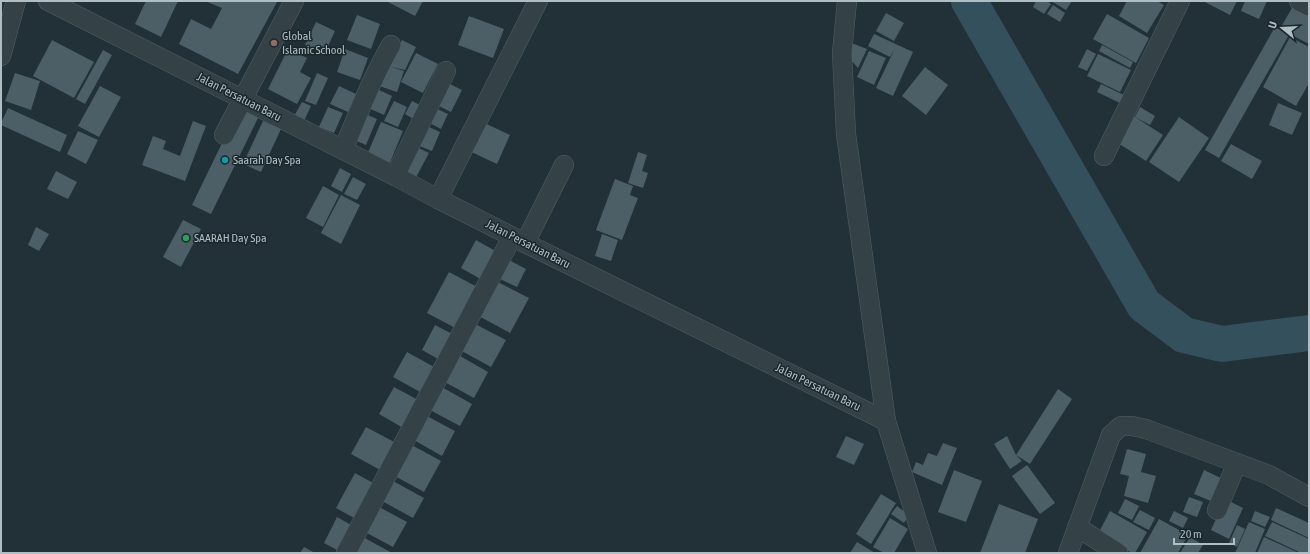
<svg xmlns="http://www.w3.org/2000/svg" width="1310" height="554" font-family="'Asap Condensed',sans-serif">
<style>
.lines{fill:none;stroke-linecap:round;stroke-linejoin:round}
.river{stroke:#33505c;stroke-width:36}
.building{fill:#4c5e66}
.minor-casing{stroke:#526065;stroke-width:20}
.minor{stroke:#344248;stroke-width:19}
.education-dot{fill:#8d6e63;stroke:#1a272c;stroke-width:1.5}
.culture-dot{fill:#0f9aa8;stroke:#1a272c;stroke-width:1.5}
.leisure-dot{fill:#2e9e5b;stroke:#1a272c;stroke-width:1.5}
.labels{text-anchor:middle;stroke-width:3;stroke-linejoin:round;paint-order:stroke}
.poi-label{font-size:12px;fill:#afbdc4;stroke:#1a272c;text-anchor:start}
.street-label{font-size:12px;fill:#afbdc4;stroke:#1a272c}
</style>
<rect width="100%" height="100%" fill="#213137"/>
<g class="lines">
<polyline class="river" points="969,1 1144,305 1184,335 1222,344 1309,333"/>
</g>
<g class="building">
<polygon points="146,1 178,1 161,37 135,24"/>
<polygon points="205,1 277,2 238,74 179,44 191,19 211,29 222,8"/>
<polygon points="386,1 423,1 415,16"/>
<polygon points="1036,1 1047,1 1051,4 1044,14 1033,7"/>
<polygon points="1051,1 1072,1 1066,10"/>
<polygon points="1127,1 1157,1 1164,5 1147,33 1119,16"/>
<polygon points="1203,1 1237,1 1230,15"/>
<polygon points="1245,1 1267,1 1259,19 1241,11"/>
<polygon points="1053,5 1065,13 1060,22 1047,14"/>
<polygon points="1293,6 1309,15 1309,44 1280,29"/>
<polygon points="886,13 904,23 894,41 876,31"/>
<polygon points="1107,14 1149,38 1136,63 1093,39"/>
<polygon points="357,15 380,24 371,49 347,40"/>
<polygon points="469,16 504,29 493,58 458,45"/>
<polygon points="316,22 335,31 325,53 305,45"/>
<polygon points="1275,27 1289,35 1219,158 1205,150"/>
<polygon points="874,34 913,52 893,96 876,88 895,48 890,57 868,46"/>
<polygon points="1290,37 1309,47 1309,83 1296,106 1263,87"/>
<polygon points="52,40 94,62 74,98 33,76"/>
<polygon points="402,40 416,47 405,70 391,67 404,71 397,92 379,86"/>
<polygon points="849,42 867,49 858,68 850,59"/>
<polygon points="1102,45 1133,62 1130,68 1099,51"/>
<polygon points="288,49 307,58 300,72 311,78 297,104 268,89"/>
<polygon points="345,49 368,58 360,80 337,72"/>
<polygon points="1087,49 1096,54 1087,71 1078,67"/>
<polygon points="103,50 112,55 85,104 76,99"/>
<polygon points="869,51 886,58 874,85 857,77"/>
<polygon points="416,53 438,64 423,93 401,82"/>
<polygon points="1098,54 1131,70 1120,92 1087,76"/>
<polygon points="925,67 948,85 926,115 902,96"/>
<polygon points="15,73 40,81 31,110 5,101"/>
<polygon points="317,73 328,78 316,105 305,101"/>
<polygon points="446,82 462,90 451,112 435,104"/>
<polygon points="1101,84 1126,96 1122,104 1097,92"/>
<polygon points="100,86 121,97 99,137 78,126"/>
<polygon points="339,86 356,94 348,112 330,104"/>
<polygon points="375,88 392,96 384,115 364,106"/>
<polygon points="394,101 407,107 398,127 384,121"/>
<polygon points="412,101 422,106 415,120 405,114"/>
<polygon points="302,102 311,106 303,123 293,118"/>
<polygon points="1278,103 1302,113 1292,135 1269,125"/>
<polygon points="240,106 259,116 211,214 192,205"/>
<polygon points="328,107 343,113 334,133 319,127"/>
<polygon points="433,107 448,114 441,129 426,121"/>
<polygon points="1140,107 1155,116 1150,125 1135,117"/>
<polygon points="8,108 67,135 60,152 1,125 1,123"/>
<polygon points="363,113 377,119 366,145 352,139"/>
<polygon points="1132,115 1163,135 1146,161 1115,141"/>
<polygon points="1179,117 1209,138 1179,182 1149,162"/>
<polygon points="478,120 510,135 497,164 465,149"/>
<polygon points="193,121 206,126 185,181 142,165 153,136 166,141 163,149 180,156"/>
<polygon points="263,121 281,129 261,172 243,164"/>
<polygon points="381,122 403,131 389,165 367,155"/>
<polygon points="422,124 440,132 432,151 414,144"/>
<polygon points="78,131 98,140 86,164 67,154"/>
<polygon points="1231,144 1262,161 1252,179 1221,161"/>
<polygon points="412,145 429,153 414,181 398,172"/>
<polygon points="638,152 647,155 642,171 648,173 643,188 628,183"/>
<polygon points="340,168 351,174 342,192 331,186"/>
<polygon points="56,171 77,182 68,199 47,189"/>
<polygon points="353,177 366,184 357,200 344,194"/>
<polygon points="615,179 633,186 630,195 638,198 622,240 596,230"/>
<polygon points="323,186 339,195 323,227 306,218"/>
<polygon points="341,195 360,205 341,244 321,233"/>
<polygon points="183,220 201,229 181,267 163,257"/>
<polygon points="36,227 49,234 39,251 28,245"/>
<polygon points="602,234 618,240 611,261 595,256"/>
<polygon points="476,240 499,253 484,281 461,268"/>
<polygon points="505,258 526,269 517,287 496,277"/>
<polygon points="449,272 481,289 459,330 427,313"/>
<polygon points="496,281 529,298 510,333 477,315"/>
<polygon points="473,323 506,340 491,367 458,349"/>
<polygon points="435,325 454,335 440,360 422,350"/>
<polygon points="407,352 436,368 422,393 393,377"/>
<polygon points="455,353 488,372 474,398 441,380"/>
<polygon points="440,386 472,404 460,426 428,409"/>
<polygon points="394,387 420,401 405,429 379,414"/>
<polygon points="1058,389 1072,399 1030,464 1016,455 1022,461 1010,469 994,444 1007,436 1016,455"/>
<polygon points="425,415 455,431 442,456 412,439"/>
<polygon points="366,427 396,443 382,471 351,454"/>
<polygon points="846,436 864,444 854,465 836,457"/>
<polygon points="408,443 441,461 424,492 391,474"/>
<polygon points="943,443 957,448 942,485 912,472 916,462 923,465 928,453 937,456"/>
<polygon points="1127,449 1146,454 1141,472 1156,476 1148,503 1124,496 1129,476 1120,474"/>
<polygon points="1027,465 1055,503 1040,514 1012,476"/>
<polygon points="954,470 982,481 966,522 938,512"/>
<polygon points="1204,470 1227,481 1218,504 1194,494"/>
<polygon points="355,473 375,484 356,519 336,508"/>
<polygon points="393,481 424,498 413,518 382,501"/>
<polygon points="881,494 896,503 871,544 856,534"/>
<polygon points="1189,497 1203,502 1197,517 1183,512"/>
<polygon points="1125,499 1139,506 1132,520 1118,513"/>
<polygon points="1225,499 1243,508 1229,539 1211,530"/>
<polygon points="999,504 1038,519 1025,553 980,553"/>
<polygon points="897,506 909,515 904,523 891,514"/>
<polygon points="379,507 407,522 393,547 365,532"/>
<polygon points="1276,508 1309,523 1309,538 1271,520"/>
<polygon points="1140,510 1155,518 1149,530 1133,522"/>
<polygon points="1110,511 1147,532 1135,553 1132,553 1098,534"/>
<polygon points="1174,511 1188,518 1183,528 1169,521"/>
<polygon points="1255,511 1270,517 1265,527 1251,521"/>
<polygon points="337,517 353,526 339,551 324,543"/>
<polygon points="890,518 908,529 894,553 884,553 873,547"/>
<polygon points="1159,519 1188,535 1178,553 1140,553"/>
<polygon points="1249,522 1265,529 1255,553 1235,553"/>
<polygon points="1272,522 1309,539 1309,553 1301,553 1265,536"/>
<polygon points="1237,525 1245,529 1237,547 1229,543"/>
<polygon points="363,537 392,553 355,553"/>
<polygon points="1190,537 1203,545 1198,553 1180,553"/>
<polygon points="1264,537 1299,553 1257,553"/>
<polygon points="857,542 875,553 850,553"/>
<polygon points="304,547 315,553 300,553"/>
</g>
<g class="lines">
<g class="minor-casing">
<g id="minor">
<polyline points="48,1 395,176 438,199 525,243 886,421"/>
<polyline points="847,1 842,53 846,134 886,421 927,553"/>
<polyline points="1299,1 1309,6"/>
<polyline points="1,56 16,1"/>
<polyline points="224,135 294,1"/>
<path d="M 343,150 C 358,114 372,78 391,45"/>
<polyline points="1104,156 1180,1"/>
<polyline points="395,176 446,71"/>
<polyline points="438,199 538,1"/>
<polyline points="525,243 564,165"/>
<polyline points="1217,510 1237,463"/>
<polyline points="1077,527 1118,553"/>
<polyline points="346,553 512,237"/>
<polyline points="1068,553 1111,435 1121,426 1132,426 1146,429 1269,475 1309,497"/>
</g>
</g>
<use href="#minor" class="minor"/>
</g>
<circle class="education-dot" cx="274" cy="43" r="4"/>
<circle class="culture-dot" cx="225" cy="160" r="4"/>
<circle class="leisure-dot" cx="186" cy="238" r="4"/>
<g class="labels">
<g class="poi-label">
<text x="282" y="40">Global<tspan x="282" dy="14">Islamic School</tspan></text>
<text x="233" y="164">Saarah Day Spa</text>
<text x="194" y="242">SAARAH Day Spa</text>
</g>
<g class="street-label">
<text transform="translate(239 97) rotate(27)" y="4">Jalan Persatuan Baru</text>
<text transform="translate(528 244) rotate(27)" y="4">Jalan Persatuan Baru</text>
<text transform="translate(818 387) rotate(26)" y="4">Jalan Persatuan Baru</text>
</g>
</g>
<rect width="1310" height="554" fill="none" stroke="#afbdc4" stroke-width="4"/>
<g transform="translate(1282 28) rotate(288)" stroke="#1a272c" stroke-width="3" paint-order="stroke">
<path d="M0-3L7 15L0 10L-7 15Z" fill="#afbdc4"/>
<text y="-6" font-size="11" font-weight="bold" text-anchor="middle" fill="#afbdc4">U</text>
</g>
<path d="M1174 538v6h60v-6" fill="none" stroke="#afbdc4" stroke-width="2"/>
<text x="1180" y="538" font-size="12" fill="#afbdc4" stroke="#1a272c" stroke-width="3" paint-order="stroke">20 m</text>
</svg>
